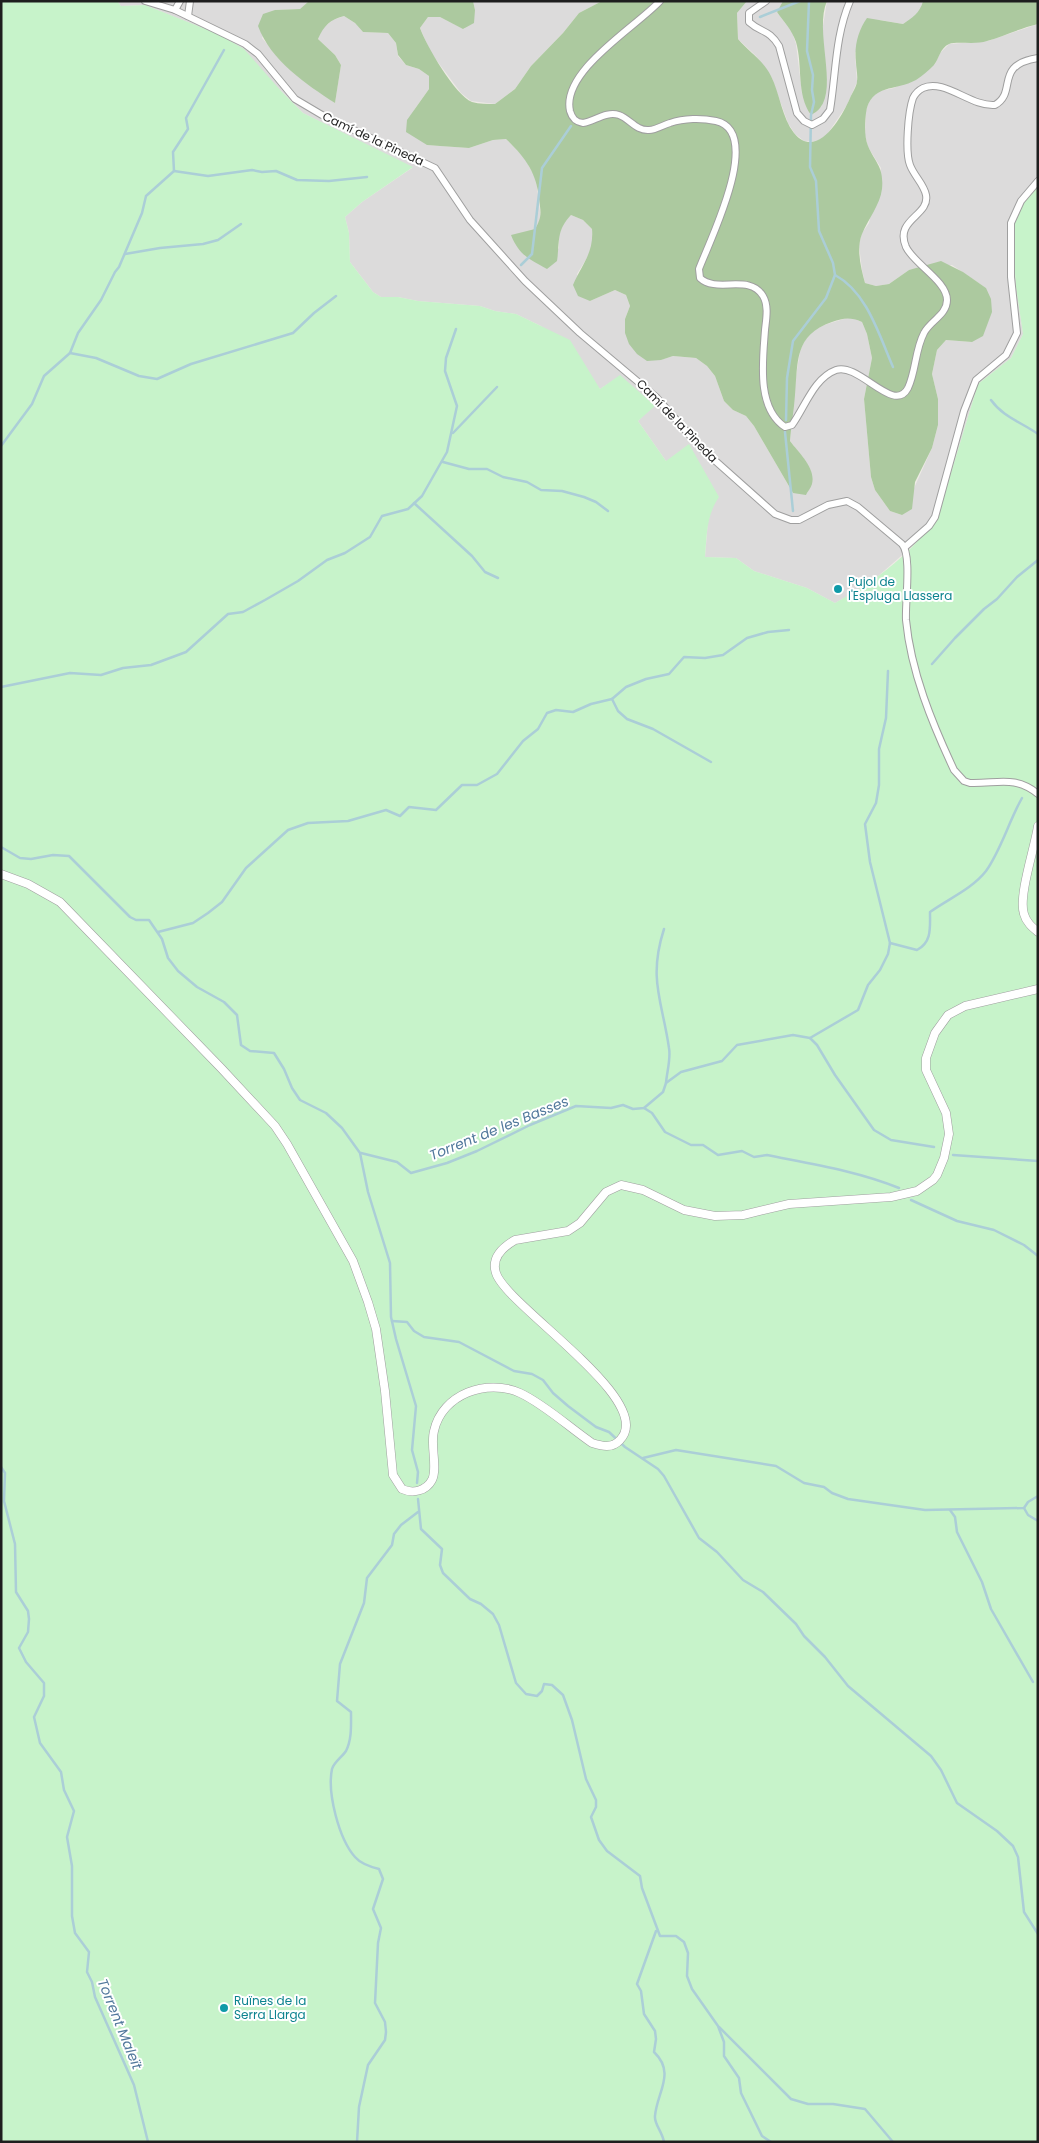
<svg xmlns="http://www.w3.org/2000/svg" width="1039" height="2143" font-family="Poppins,sans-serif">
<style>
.residential{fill:#dcdbdb}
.forest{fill:#acc99f}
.park{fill:#c7f3ca}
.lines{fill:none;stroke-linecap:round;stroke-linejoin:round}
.stream{stroke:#abced7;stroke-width:2.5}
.minor-casing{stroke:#9f9f9f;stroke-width:8}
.tertiary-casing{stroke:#9f9f9f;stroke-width:9}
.minor{stroke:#fff;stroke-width:6}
.tertiary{stroke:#fff;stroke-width:8}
.culture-dot{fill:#0f9aa8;stroke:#fff;stroke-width:2}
.labels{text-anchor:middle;stroke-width:4;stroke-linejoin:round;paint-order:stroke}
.street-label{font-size:12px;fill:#1e1e1e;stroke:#fff}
.culture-label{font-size:12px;fill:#0d838f;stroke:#fff;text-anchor:start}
.water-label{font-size:14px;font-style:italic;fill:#52799c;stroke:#fff}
</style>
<rect width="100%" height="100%" fill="#eeebe5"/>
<g class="residential">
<polygon points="117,1 309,1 300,9 275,10 262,38 286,66 335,103 341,65 335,55 318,39 323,28 333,20 344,16 355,23 363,32 388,33 396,43 398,56 406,65 419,69 429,76 429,89 414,110 427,145 469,148 493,140 506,139 524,157 536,179 541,219 535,229 559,249 559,235 563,224 571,215 583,220 592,229 593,241 590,253 577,274 590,301 615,290 626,295 630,306 625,319 660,360 673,356 696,358 707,366 715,376 724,401 733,410 746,416 754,426 793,493 811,471 805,460 790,441 796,376 800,351 805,340 813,331 824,325 850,317 862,322 867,334 872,358 864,399 871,477 875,490 890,511 902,515 932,448 938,425 938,399 932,374 937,350 946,340 972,342 986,288 952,265 909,270 889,284 876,286 865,283 862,270 859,245 862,233 869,223 881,168 868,147 865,135 866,111 870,98 880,91 894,88 935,64 940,53 949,44 988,41 1038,24 1038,183 1013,224 1016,287 1023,334 1011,358 978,384 940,509 933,523 909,549 868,585 835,603 807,588 754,571 736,558 705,557 708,520 712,507 666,461 638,421 654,405 620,376 600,389 541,326 516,314 495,311 480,306 418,301 398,297 381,297 373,292 350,262 349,233 345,217 362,202 412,168 303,113 281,91 202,28 145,5 121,6"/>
<polygon points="473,1 602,1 579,13 563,33 531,66 515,89 495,104 471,101 461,93 431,53 420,28 428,17 440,17 464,29 475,10"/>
<polygon points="747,1 783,1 777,12 792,32 796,44 802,93 821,107 825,95 826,83 822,32 827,1 923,1 921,8 913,18 903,24 880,20 855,53 857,82 847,105 826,136 816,142 804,141 795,134 788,123 771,76 756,56 738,39 737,13"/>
</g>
<g class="forest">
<path d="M 309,1 L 473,1 L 475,10 L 474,23 L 463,29 L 440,17 L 428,17 L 420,28 C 426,45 455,95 472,102 C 479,104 488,104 495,104 L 515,89 L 531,66 L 563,33 L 579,13 L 602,1 L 747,1 L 737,13 L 738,39 C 749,52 764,61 771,76 C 780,94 782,118 794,133 C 817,161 842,117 850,98 C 852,93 857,86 857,81 C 858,75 856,68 856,62 C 854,46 858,31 867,18 L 903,24 C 912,18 920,13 923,1 L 1038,1 L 1038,24 C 1021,28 1004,36 987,41 C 976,45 957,41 949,44 C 940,48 939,59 934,65 C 929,70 922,76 916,80 C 896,91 870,84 866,113 C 865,123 864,136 868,146 C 876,164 884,167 882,189 C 880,205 868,219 862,234 C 856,249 861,268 865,283 L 876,286 L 889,284 L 909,270 L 941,261 L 963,272 L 986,288 L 991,299 L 992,312 L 983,336 L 972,342 L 946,340 L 937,350 L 932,374 L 938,399 L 938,425 L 932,448 L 915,482 L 912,509 L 902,515 L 890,511 L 875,490 L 871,477 L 864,399 L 872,358 L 867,334 L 862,322 C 850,317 844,318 832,322 C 794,335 798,362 795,395 C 794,410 791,426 790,441 C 799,453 816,468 812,484 C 811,488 807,492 806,495 L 793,493 L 754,426 L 746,416 L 733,410 L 724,401 L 715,376 L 707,366 L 696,358 L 673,356 L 661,360 L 647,361 L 637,354 L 629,344 L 625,333 L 625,319 L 630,306 L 626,295 L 615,290 L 590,301 L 578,296 L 573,285 C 582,264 594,253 592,229 L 583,220 L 571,215 C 556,231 560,241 557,261 L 547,269 C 529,259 519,255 511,235 L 535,229 C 542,217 541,213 539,199 C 537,173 525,157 506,139 L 493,140 L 469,148 L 440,146 L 427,145 L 406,132 L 407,120 L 429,89 L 429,76 L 419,69 L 406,65 L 398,55 L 396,43 L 388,33 L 363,32 L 355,23 L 344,16 C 330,20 324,25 318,39 L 335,55 L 341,65 L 335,103 C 306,84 271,61 258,26 L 263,14 L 275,10 L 300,9 Z"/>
<path d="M 783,1 L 827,1 C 814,30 838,87 820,108 C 818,111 814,113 811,115 C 796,94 803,66 796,42 C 792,30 784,22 777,12 Z"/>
</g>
<path class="park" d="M 1,1 L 117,1 L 121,6 L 145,5 L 218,34 L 244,49 L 281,91 L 303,113 L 413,167 L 362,202 L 345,217 L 349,233 L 350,262 L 373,292 L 381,297 L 398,297 L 418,301 L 480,306 L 495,311 L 516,314 L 570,340 L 600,389 L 620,375 L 655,406 L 638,421 L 666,461 L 689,444 L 719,497 C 706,516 707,535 705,557 L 736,558 L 754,571 L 807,588 L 835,603 C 875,581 918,551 940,509 L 978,384 L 1011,358 L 1023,334 L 1016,287 L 1011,216 L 1038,183 L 1038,2142 L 1,2142 Z"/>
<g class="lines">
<g class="stream">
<polyline points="760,17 800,1"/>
<polyline points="174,171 208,176 252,170 262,172 276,171 297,180 329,181 367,177"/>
<polyline points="125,254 160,248 203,244 218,240 241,224"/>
<polyline points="521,265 532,254 542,168 571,126"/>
<path d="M 835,275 C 867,292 879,335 893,367"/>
<polyline points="70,353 96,358 139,376 157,379 191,364 293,333 314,313 336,296"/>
<path d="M 991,400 C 1003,417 1021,422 1038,434"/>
<polyline points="786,420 787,378 793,341 826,298 835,275 833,263 819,231 816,181 810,167 811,115 814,102 812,90 813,75 807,51 809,1"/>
<polyline points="785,432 793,511"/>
<polyline points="453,433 497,387"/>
<polyline points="1,446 32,404 44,376 70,353 78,333 101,300 115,272 119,267 142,213 146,196 174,171 173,152 188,129 186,118 224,50"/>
<polyline points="443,462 469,469 487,469 503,477 527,482 541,490 562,491 584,497 596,502 608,511"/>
<polyline points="414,503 472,556 485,572 498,578"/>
<polyline points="932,664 955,638 984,609 997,599 1017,577 1038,560"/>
<polyline points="1,687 70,673 101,675 123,668 151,665 186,652 228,614 243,612 265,600 298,581 327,560 345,553 370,537 382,516 408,509 422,496 447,452 457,406 445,371 446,358 456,329"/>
<polyline points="612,699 626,687 646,679 669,674 684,657 705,658 723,655 747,638 768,632 789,630"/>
<polyline points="1,847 20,858 31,859 53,855 69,856 130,917 136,920 149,920 162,939 168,958 178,971 197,987 224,1002 237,1015 241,1045 250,1051 274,1053 284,1069 292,1088 300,1100 326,1113 342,1128 360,1153 368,1192 390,1263 391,1317 396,1339 416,1406 412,1450 418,1472 417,1483"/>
<path d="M 664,929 C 648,979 662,1000 669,1048 C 671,1059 667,1071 666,1083"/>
<polyline points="158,932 193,923 208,913 222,902 246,868 288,830 308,823 348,821 386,810 400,816 409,807 436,810 462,785 477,785 497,774 523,741 538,729 547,713 556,710 573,712 591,704 612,699 618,711 627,719 653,729 711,762"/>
<path d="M 890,943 L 917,950 C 932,942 930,928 930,912 C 948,899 972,889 986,871 C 1001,850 1009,821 1022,798"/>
<polyline points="810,1038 858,1010 868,985 880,970 888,954 890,943 870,862 865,824 876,803 879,785 879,749 886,718 888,671"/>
<path d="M 644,1108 L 652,1113 L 665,1132 L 691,1145 L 703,1145 L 718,1155 L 742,1151 L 754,1157 L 767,1155 C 812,1164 857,1171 899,1188"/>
<polyline points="361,1153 397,1162 411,1173 447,1163 477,1151 530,1125 576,1106 611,1108 623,1105 633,1109 644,1108 663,1092 666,1083 681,1072 722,1061 737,1045 793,1035 810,1038 817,1045 835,1075 874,1130 891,1140 934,1147"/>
<polyline points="953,1155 1038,1161"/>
<polyline points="911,1200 957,1221 994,1230 1024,1245 1038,1256"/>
<polyline points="392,1321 407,1322 414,1331 424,1337 459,1342 514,1371 532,1374 543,1380 553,1393 568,1406 596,1427 609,1432 625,1447 658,1469 664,1476 699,1538 717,1552 743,1580 763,1592 796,1624 804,1636 825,1657 848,1686 931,1756 941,1770 957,1803 997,1831 1013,1846 1018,1857 1024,1912 1038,1934"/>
<polyline points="643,1458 676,1450 776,1466 804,1483 824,1487 832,1493 848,1499 925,1510 1024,1508 1028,1502 1038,1496"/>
<polyline points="1,1467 5,1473 4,1501 15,1544 16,1592 28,1611 29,1619 28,1632 19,1648 26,1662 44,1683 44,1696 34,1717 40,1743 61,1772 64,1790 74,1811 67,1837 72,1866 72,1916 75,1933 89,1952 87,1972 92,1982 95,1997 134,2085 148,2142"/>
<polyline points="418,1499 421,1529 442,1549 440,1565 443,1573 470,1599 481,1604 493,1614 499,1625 516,1683 526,1694 537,1696 542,1691 544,1684 552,1685 563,1695 572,1720 586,1779 596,1800 596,1807 591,1817 599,1840 607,1851 640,1876 642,1888 660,1936 676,1936 684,1942 688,1953 687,1976 692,1989 718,2026 724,2042 724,2056 739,2078 741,2093 762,2136 771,2142"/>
<polyline points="1024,1508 1028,1515 1038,1521"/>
<polyline points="950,1510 955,1517 957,1532 982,1582 991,1609 1033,1682"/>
<path d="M 656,1931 L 637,1984 L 641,1991 L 644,2014 L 655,2031 L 656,2039 L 654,2052 C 676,2073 657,2092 655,2116 C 654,2124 662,2131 664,2142"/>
<polyline points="719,2027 791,2099 808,2104 833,2104 865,2109 893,2142"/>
<path d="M 357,2142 L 359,2107 L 368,2065 L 385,2040 L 386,2032 L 385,2022 L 375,2003 L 378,1943 L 381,1928 L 373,1909 L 383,1879 L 379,1869 C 371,1867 361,1864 355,1857 C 339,1839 327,1793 332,1769 C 334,1762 342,1757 346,1751 C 352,1739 351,1725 351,1712 L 337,1701 L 340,1664 L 364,1603 L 367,1578 L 392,1545 L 394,1534 L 401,1525 L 418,1512"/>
</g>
<g class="minor-casing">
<g id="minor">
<path d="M 145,1 L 175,10 L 245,44 L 258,54 L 295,99 L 322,115 L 435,168 L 470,220 L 525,281 L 580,333 L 656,397 L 702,449 L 775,514 L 791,520 L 799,520 L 828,505 L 847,501 L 858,507 L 902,544 C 912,555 905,602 906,620 C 911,672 932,723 954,770 L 964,781 L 970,783 C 997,784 1015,775 1038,794"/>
<path d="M 660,1 C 636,27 561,71 570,111 C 572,118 575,122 583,123 C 595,121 606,111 619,115 C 630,119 636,131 649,130 C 656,130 663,125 670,123 C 684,118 702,118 716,121 C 765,132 708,244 699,269 L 700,278 C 717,294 749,273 763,296 C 769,306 766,320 765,330 C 763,359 756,408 785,427 L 792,425 C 805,407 814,378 836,370 C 859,362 894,415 908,388 C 916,371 915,350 924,333 C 930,321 947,315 947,300 C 947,281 914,264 906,247 C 894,219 930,216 926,195 C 924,184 914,176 910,165 C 905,152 908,112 913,98 C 915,94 919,90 923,88 C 944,78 971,107 995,105 C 1018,92 993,65 1038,58"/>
<path d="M 766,1 L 749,13 L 749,22 C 761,33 769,29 779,46 L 797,113 L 804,121 L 812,125 L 823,119 L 830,110 C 836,74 835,36 850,1"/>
<polyline points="175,10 180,1"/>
<polyline points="188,16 190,1"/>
<polyline points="905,547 929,526 935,517 964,411 976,380 1006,355 1017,333 1011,277 1011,223 1021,201 1038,181"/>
</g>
</g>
<g class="tertiary-casing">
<g id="tertiary">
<path d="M 1038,826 C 1035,847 1018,896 1024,914 C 1026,922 1032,927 1038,932"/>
<path d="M 1,874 L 28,884 L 60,902 L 221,1068 L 275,1126 L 287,1144 L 353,1261 L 368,1302 L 376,1329 L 385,1391 L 393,1475 L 402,1489 C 413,1494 426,1491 432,1480 C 438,1468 430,1445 434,1431 C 442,1394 487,1378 520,1393 C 544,1404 570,1428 592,1443 C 602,1446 612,1449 620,1440 C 658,1401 506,1306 496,1273 C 491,1258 503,1247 515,1240 L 568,1231 L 580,1223 L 606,1192 L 621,1185 L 643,1190 L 684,1210 L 715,1216 L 743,1215 L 789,1204 L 891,1197 L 917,1191 L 933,1180 L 937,1175 L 944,1158 L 949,1134 L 946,1113 L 926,1070 L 926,1058 L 935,1033 L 948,1015 L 965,1006 L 1038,989"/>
</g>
</g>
<use href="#minor" class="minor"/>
<use href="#tertiary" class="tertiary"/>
</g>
<g class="culture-dot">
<circle cx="838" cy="589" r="5"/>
<circle cx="224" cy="2008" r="5"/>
</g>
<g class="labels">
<g class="street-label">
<text transform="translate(373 139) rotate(25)" y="4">Camí de la Pineda</text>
<text transform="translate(677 421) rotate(46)" y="4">Camí de la Pineda</text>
</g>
<g class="culture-label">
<text x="848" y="586">Pujol de<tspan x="848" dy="14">l'Espluga Llassera</tspan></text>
<text x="234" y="2005">Ruïnes de la<tspan x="234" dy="14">Serra Llarga</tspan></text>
</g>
<g class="water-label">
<text transform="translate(499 1128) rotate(-22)" y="5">Torrent de les Basses</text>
<text transform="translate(120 2024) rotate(68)" y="5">Torrent Maleït</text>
</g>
</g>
<rect width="1039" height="2143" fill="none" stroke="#1e1e1e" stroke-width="5"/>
</svg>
